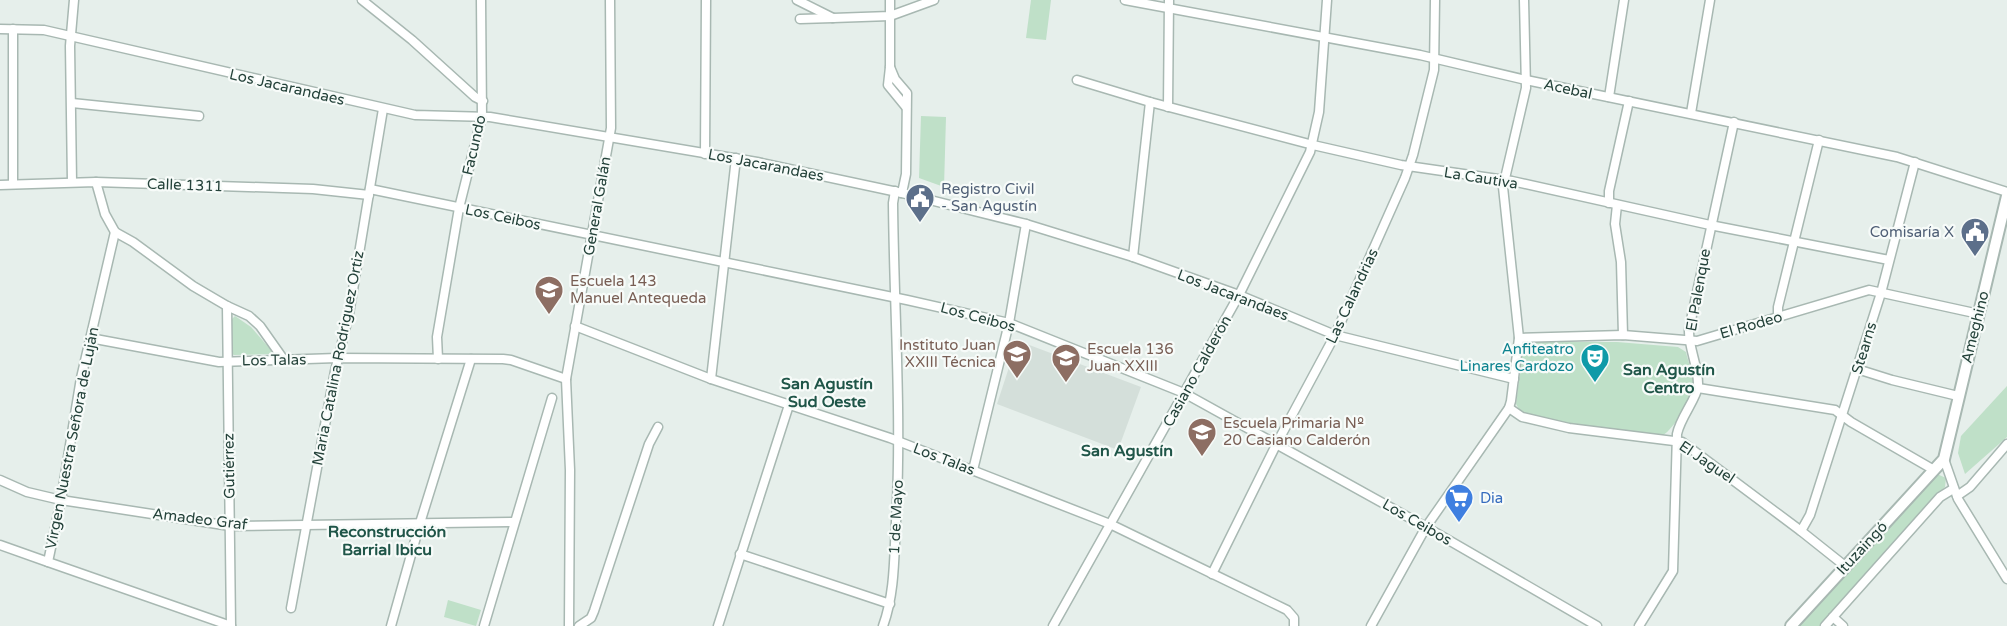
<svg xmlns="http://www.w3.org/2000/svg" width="2007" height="626" font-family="'Varela Round',sans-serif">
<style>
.built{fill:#d4dfda}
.green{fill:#bfe0c8}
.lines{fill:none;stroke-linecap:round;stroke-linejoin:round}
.minor-casing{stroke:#a8b8b2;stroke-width:11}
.tertiary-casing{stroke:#a8b8b2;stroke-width:14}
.minor{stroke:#fff;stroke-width:8}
.tertiary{stroke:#fff;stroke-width:10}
.labels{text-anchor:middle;stroke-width:4.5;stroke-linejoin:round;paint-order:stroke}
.street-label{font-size:15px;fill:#24423a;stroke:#f7fbf9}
.service-label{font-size:15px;fill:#4e5e75;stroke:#f7fbf9;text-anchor:start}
.education-label{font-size:15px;fill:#785e54;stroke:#f7fbf9;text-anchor:start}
.culture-label{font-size:15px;fill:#0d838f;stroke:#f7fbf9;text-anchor:end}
.shop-label{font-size:15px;fill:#366cbe;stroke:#f7fbf9;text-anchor:start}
.neighbourhood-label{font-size:16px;font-weight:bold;fill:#1f5548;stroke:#f7fbf9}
</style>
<rect width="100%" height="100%" fill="#e6efeb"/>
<polygon class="built" points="1024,343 1141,387 1118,450 997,404 1015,349"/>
<g class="green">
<polygon points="1031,0 1051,0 1046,40 1026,38"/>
<polygon points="921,116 946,117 944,187 919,178"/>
<polygon points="235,316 251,327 271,350 271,354 234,355 230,353 230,321"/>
<path d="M 1529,342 L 1617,342 L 1678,347 L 1686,352 C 1688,362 1694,375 1694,386 C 1693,397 1673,430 1663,435 L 1570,425 L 1521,413 L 1516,404 L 1523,348 Z"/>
<polygon points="2007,386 2007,437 1965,474 1958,453 1961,436"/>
<polygon points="1937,474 1946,478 1945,487 1820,626 1798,626"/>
<polygon points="448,600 481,610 476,626 444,617"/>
</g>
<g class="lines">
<g class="minor-casing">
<g id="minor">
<polyline points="362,0 412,40 475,97 483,101"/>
<polyline points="797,0 833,18 890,16 934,0"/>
<polyline points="890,0 890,67 888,85 906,107"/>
<polyline points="1125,0 1420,55 1526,80 1897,157 2007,192"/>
<polyline points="800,19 833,18"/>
<polyline points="0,29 44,30 415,115 490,117 757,162 902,193 1026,224 1133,257 1239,295 1335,335 1514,379"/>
<polyline points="13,29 13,184"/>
<polyline points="890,67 895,79 907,93 906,174 902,193"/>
<polyline points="1077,80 1150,102 1313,145 1401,165 1512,181 1710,225 1889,260"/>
<polyline points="1609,97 1624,0"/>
<polyline points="72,103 199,116"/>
<polyline points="1168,107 1169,0"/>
<polyline points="1691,113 1710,0"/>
<polyline points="705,154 706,0"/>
<polyline points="72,182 70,46 74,0"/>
<polyline points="96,182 105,214 115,232 133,242 193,286 227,306 249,316 260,326 284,360"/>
<polyline points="0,185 96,182 313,189 369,195"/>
<polyline points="370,189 907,300 1009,323 1184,393 1426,527 1597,626"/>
<polyline points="1609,203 1609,191 1629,101"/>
<polyline points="1617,205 1615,224 1621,262 1623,335"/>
<polyline points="115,232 81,378 61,500 48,562 231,626"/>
<polyline points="1133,257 1150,102"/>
<polyline points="227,306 231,626"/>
<polyline points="1778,317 1778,307 1819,140"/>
<polyline points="575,326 711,379 890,438 1110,524 1287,610 1294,618 1294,626"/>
<polyline points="90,338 219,362 337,358 503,359 511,360 566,379"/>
<polyline points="1519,338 1623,335 1697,341 1869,290 1979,314"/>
<polyline points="438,359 437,337 459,208 482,116 481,0"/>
<polyline points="1857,369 1892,380 1958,396"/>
<polyline points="711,379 736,158"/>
<polyline points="1698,388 1835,410 1851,422 1934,470"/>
<polyline points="1509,408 1522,417 1569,428 1682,442 1801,531 1845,566"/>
<polyline points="1944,459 1958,499 2007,579"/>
<polyline points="973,470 1009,323 1026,224"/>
<polyline points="0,480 27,492 61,500 230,526 513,522"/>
<polyline points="1957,496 1970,487 2007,444"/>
<polyline points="1801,531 1810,515 1881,293 1915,162"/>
<polyline points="0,545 48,562"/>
<polyline points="740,554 890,604"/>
<polyline points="1212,574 1277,443 1335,335 1405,178 1413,155 1434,70 1435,0"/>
<polyline points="291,608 335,371 349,314 383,109"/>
<polyline points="1833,617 1843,626"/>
<polyline points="391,626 420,523 471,359"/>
<polyline points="484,626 552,398"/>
<polyline points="569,626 570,470 566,379 611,128 610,0"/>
<polyline points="579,626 591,618 594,611 649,444 658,427"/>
<polyline points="718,626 789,405"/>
<path d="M 883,626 C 895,593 894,557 896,522 C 902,416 894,309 893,203 L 895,191"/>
<polyline points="1053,626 1239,295 1310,152 1319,112 1327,0"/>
<polyline points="1371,626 1426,527 1509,408 1511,401 1519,338 1503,187 1526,88 1524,0"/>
<path d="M 1639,626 L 1673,571 L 1677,434 C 1680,418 1697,398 1698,386 C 1699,367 1688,348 1689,329 L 1734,122"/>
<polyline points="1825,626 1940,497 1953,489"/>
</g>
</g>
<g class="tertiary-casing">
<polyline id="tertiary" points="1791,626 1944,459 2007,196"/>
</g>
<use href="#minor" class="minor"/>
<use href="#tertiary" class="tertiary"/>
</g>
<defs>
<g id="civic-pin" transform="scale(1.5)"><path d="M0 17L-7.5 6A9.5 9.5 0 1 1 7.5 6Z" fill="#5c6f8a" stroke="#f7fbf9"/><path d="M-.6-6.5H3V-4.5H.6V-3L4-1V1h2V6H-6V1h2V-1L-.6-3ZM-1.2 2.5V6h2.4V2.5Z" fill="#fff"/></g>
<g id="school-pin" transform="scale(1.5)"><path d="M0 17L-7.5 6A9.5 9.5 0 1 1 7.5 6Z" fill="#8d6e63" stroke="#f7fbf9"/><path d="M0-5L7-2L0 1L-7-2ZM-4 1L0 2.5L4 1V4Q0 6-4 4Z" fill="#fff"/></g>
<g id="theatre-pin" transform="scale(1.5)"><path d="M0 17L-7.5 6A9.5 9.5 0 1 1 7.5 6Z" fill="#0f9aa8" stroke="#f7fbf9"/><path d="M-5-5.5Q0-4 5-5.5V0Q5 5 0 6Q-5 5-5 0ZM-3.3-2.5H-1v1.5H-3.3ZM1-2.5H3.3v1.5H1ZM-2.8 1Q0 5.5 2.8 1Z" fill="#fff"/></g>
<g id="supermarket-pin" transform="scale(1.5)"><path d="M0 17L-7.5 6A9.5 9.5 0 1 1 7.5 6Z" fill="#3f7fe0" stroke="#f7fbf9"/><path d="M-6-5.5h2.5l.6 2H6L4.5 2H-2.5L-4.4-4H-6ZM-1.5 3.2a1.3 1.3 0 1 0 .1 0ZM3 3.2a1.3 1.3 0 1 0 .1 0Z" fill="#fff"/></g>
</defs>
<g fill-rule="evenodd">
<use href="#civic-pin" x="920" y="198"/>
<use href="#civic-pin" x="1975" y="232"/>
<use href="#school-pin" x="549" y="290"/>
<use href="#school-pin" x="1017" y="354"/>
<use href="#school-pin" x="1066" y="358"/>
<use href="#theatre-pin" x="1595" y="358"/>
<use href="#school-pin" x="1202" y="432"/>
<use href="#supermarket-pin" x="1459" y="498"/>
</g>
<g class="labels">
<g class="street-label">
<text transform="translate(287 87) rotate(13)" y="5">Los Jacarandaes</text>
<text transform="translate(1568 89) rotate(12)" y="5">Acebal</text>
<text transform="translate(474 145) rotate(-77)" y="5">Facundo</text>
<text transform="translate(766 165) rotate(11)" y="5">Los Jacarandaes</text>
<text transform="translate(1481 178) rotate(9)" y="5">La Cautiva</text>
<text transform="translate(185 185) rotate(2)" y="5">Calle 1311</text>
<text transform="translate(597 206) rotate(-80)" y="5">General Galán</text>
<text transform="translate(503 217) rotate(12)" y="5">Los Ceibos</text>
<text transform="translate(1698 290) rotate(-80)" y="5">El Palenque</text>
<text transform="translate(1233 295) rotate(21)" y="5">Los Jacarandaes</text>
<text transform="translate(1352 296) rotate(-65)" y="5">Las Calandrias</text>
<text transform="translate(978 317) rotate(15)" y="5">Los Ceibos</text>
<text transform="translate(1751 325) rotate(-16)" y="5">El Rodeo</text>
<text transform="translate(1975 327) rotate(-76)" y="5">Ameghino</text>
<text transform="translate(1864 348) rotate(-73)" y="5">Stearns</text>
<text transform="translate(338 358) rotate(-79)" y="5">Maria Catalina Rodriguez Ortiz</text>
<text transform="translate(274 360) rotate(-1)" y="5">Los Talas</text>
<text transform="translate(1197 371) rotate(-61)" y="5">Casiano Calderón</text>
<text transform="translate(72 438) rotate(-79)" y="5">Virgen Nuestra Señora de Luján</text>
<text transform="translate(944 459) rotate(21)" y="5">Los Talas</text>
<text transform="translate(1707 462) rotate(34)" y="5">El Jaguel</text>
<text transform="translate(229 466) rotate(-91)" y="5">Gutiérrez</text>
<text transform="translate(896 517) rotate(-87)" y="5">1 de Mayo</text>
<text transform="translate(200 519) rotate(7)" y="5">Amadeo Graf</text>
<text transform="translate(1417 522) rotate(30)" y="5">Los Ceibos</text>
<text transform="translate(1862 548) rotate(-47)" y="5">Ituzaingó</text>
</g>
<g class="service-label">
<text x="941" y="194">Registro Civil<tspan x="941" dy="17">- San Agustín</tspan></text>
<text x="1954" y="237" text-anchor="end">Comisaría X</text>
</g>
<g class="education-label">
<text x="570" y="286">Escuela 143<tspan x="570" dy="17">Manuel Antequeda</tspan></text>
<text x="996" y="350" text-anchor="end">Instituto Juan<tspan x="996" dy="17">XXIII Técnica</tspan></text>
<text x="1087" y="354">Escuela 136<tspan x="1087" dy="17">Juan XXIII</tspan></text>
<text x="1223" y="428">Escuela Primaria Nº<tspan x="1223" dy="17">20 Casiano Calderón</tspan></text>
</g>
<g class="culture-label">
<text x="1574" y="354">Anfiteatro<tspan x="1574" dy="17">Linares Cardozo</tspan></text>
</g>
<g class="shop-label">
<text x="1480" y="503">Dia</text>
</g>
<g class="neighbourhood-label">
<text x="1669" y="375">San Agustín<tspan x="1669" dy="18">Centro</tspan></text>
<text x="827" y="389">San Agustín<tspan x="827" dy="18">Sud Oeste</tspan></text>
<text x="1127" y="456">San Agustín</text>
<text x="387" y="537">Reconstrucción<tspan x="387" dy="18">Barrial Ibicu</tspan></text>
</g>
</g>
</svg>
